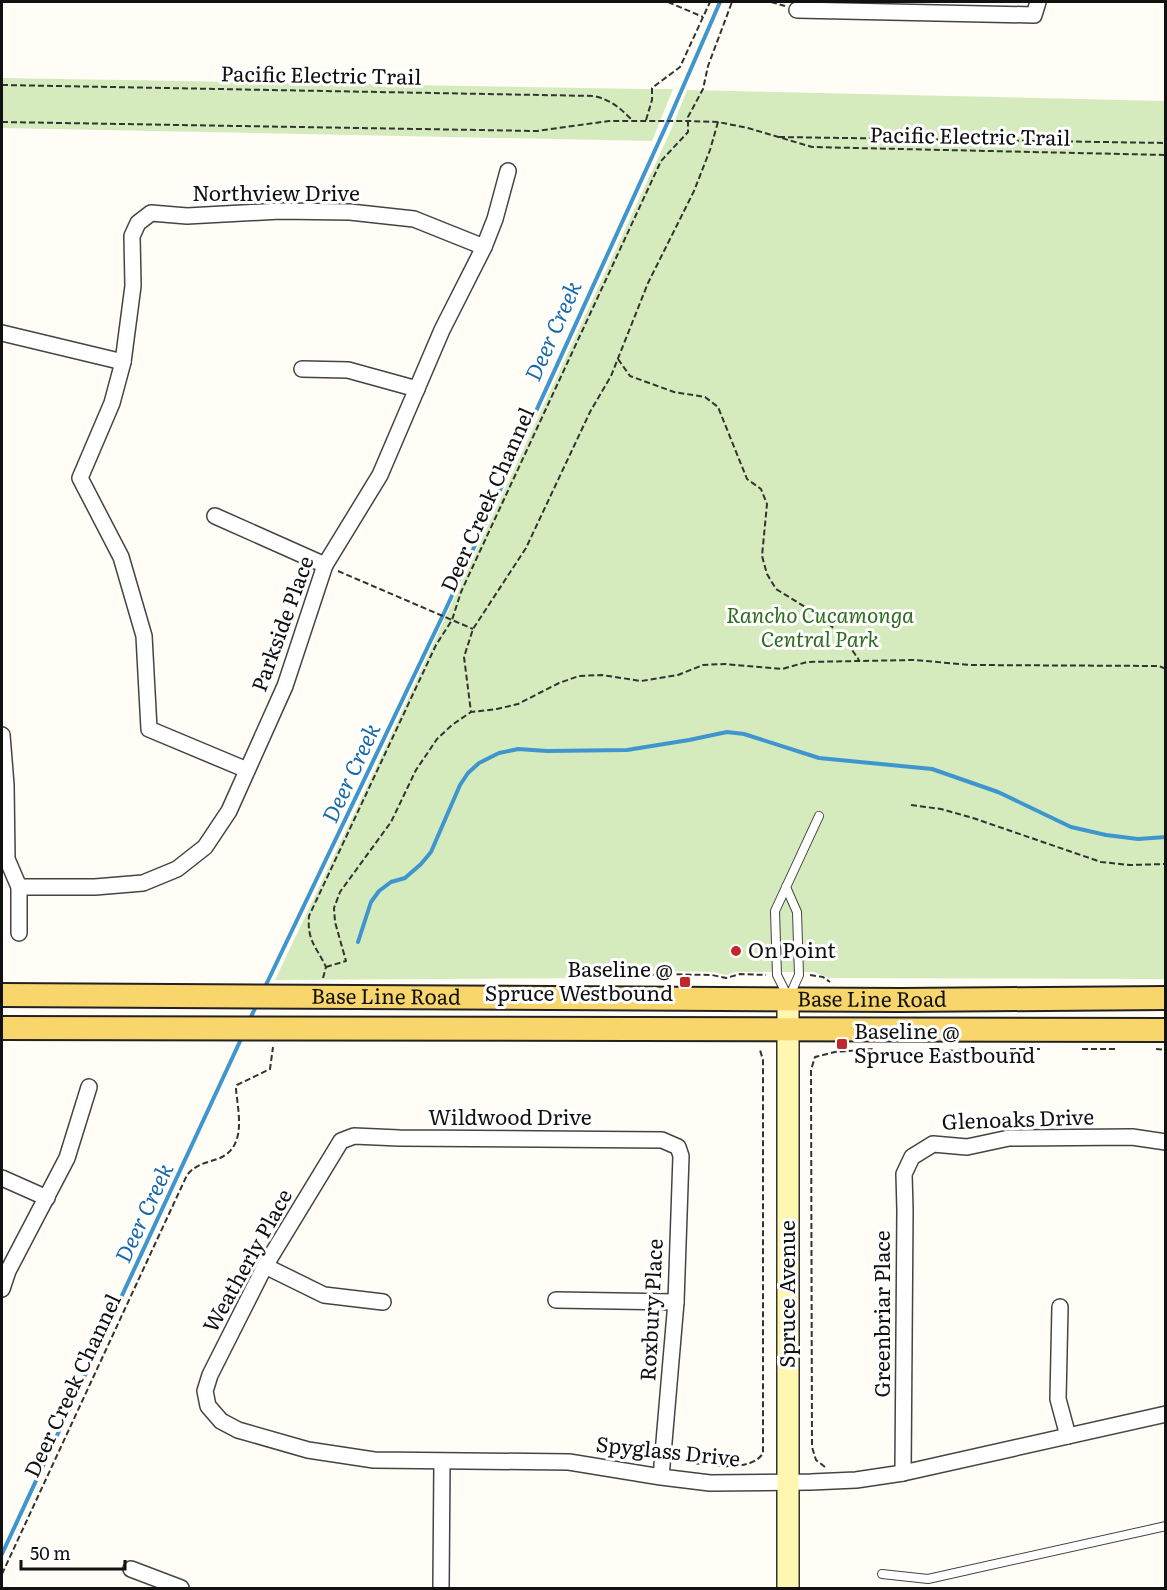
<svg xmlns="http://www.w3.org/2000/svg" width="1167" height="1590" font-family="Literata,serif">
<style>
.green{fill:#d5ebbd}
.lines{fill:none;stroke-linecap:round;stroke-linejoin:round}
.stream{stroke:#3f96cf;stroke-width:4}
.lane-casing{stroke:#444;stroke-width:10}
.street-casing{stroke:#444;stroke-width:18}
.secondary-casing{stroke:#333;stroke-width:24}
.primary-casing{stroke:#222;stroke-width:26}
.path{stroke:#333;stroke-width:2;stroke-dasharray:6 3;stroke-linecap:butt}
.lane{stroke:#fff;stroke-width:8}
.street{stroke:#fff;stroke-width:15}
.secondary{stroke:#fff6b0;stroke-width:21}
.primary{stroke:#f9d66b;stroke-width:22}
.poi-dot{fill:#c4262e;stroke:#fff;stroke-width:2}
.labels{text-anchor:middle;stroke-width:6;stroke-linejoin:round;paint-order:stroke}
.street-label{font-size:21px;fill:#111;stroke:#fff}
.park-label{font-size:21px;font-style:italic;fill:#2f6b1f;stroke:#fff}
.poi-label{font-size:21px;fill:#111;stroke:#fff;text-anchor:start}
.water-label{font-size:22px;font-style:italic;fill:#1768a6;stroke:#fff}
</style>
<rect width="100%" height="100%" fill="#fffdf5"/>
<g class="green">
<polygon points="2,78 644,89 673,89 652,141 2,128"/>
<polygon points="687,90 1165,101 1165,979 829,978 814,972 735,972 726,975 713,972 659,971 609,978 275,980 378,763 671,130"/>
</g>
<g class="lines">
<g class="stream">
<polyline points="358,942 371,902 379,891 391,882 405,878 421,864 431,852 460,785 468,773 479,763 499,753 518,749 547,751 627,750 689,740 727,732 744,734 819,758 932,769 998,792 1071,827 1106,835 1138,839 1166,837"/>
<polyline points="264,989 444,613 666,126 720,2"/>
<polyline points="250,1019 257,1004"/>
<polyline points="2,1554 242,1037"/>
</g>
<g class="lane-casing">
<g id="lane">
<polyline points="786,887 797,912 799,975 789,997"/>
<polyline points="788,997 777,975 775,911 819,816"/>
<polyline points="882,1574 928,1579 1166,1526"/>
</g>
</g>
<g class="street-casing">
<g id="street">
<polyline points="797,10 1034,15 1038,2"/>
<polyline points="2,333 123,362"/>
<polyline points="302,369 348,370 417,389"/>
<polyline points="215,516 325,565"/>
<polyline points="2,735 6,785 7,859 19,887 19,933"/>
<polyline points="247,770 149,729 144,636 121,557 80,478 112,403 123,362 133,286 132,236 138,223 151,213 187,216 280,211 350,212 414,219 484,247"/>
<polyline points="19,887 95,887 143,883 177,869 205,847 229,811 285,686 325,565 380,475 442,330 484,247 495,219 508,171"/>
<polyline points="2,1178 47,1198"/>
<polyline points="265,1266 324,1295 383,1302"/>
<polyline points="2,1289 8,1271 67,1158 89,1087"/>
<polyline points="556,1300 676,1302"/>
<polyline points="1060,1307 1058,1399 1068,1436"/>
<polyline points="903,1473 905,1210 904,1174 912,1157 933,1144 967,1147 1009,1138 1132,1137 1166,1142"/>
<polyline points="661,1477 676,1302 681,1156 678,1147 662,1140 399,1138 354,1136 341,1141 265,1266 210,1375 205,1391 208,1406 221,1421 238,1430 308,1450 374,1460 569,1462 661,1477 710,1483 811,1482 856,1480 903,1473 1166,1414"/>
<polyline points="131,1569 181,1588"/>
<polyline points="441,1588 442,1462"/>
</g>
</g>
<g class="secondary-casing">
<polyline id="secondary" points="788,1588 788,999"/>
</g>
<g class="primary-casing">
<g id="primary">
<path id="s1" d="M 2,995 L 901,1000 L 1166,998"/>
<polyline points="2,1028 1166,1030"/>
</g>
</g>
<g class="path">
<polyline points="668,2 703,17"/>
<polyline points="771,2 785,6"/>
<path d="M 2,85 L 594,96 C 611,100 620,108 632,120"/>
<polyline points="646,120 652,100 652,88 680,67 710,2"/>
<polyline points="2,122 537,131 609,121 688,121 718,122 748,128 812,147 1166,155"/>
<polyline points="718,122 710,150 694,191 648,283 611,376 590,412 526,548 473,629 464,657 471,712 497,709 518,704 559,683 579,676 602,675 641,681 678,675 703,665 725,664 782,669 807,662 913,660 972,665 1159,666 1166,669"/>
<polyline points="779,137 1166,143"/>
<polyline points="618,359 630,376 674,392 705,397 718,407 747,479 761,489 767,504 762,556 767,574 776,589 810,610 829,624 843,637 859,660"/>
<polyline points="338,571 473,629"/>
<polyline points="911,805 941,809 973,818 1101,862 1130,865 1166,864"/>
<polyline points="326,967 346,961 335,922 334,908 340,892 391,822 416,770 437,739 452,725 471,712"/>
<polyline points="810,975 823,977 830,982"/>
<path d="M 323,978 L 326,967 C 316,946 307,941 309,916 L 436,645 L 452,620 L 461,592 L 661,161 L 688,132 L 688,117 L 703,89 L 708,66 L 732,2"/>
<polyline points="632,979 657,974 712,975 726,978 740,974 766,975"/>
<polyline points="929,1049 945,1051 971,1049"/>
<polyline points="1010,1049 1040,1049"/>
<polyline points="1082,1049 1115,1049"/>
<polyline points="1156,1049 1166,1050"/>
<path d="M 687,1462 C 707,1465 752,1473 763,1453 L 763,1060 L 760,1050"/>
<polyline points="825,1467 816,1460 812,1447 811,1070 815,1057 835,1052 873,1049"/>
<path d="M 2,1574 L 187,1175 C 197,1163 207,1163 220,1158 C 247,1146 238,1112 236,1089 L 237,1085 L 270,1069 L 273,1047"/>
</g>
<use href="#lane" class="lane"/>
<use href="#street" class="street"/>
<use href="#secondary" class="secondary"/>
<use href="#primary" class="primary"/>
</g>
<g class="poi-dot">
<circle cx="736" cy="951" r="6"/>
<rect x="679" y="976" width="12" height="12" rx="3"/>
<rect x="836" y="1038" width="12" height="12" rx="3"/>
</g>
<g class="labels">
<g class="street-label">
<text transform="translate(321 76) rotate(1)" y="7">Pacific Electric Trail</text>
<text transform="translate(970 137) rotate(1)" y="7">Pacific Electric Trail</text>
<text x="276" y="201">Northview Drive</text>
<text transform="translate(488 500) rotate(-66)" y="7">Deer Creek Channel</text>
<text transform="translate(283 624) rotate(-70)" y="7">Parkside Place</text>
<text dy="7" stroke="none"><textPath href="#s1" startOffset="384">Base Line Road</textPath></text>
<text dy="7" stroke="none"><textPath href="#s1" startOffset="870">Base Line Road</textPath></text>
<text x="510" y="1125">Wildwood Drive</text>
<text transform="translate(1018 1120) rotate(-2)" y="7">Glenoaks Drive</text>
<text transform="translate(248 1261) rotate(-61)" y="7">Weatherly Place</text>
<text transform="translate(788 1294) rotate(-90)" y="7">Spruce Avenue</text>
<text transform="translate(652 1310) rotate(-87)" y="7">Roxbury Place</text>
<text transform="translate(883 1314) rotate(-90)" y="7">Greenbriar Place</text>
<text transform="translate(73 1386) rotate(-65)" y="7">Deer Creek Channel</text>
<text transform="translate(668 1452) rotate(6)" y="7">Spyglass Drive</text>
</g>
<g class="park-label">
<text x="820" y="623">Rancho Cucamonga<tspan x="820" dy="24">Central Park</tspan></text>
</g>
<g class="poi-label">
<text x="748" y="958">On Point</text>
<text x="673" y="977" text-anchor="end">Baseline @<tspan x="673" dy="24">Spruce Westbound</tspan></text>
<text x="854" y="1039">Baseline @<tspan x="854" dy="24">Spruce Eastbound</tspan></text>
</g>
<g class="water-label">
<text transform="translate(553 331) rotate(-66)" y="8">Deer Creek</text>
<text transform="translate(351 773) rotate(-65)" y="8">Deer Creek</text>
<text transform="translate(144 1213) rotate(-65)" y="8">Deer Creek</text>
</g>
</g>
<rect width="1167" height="1590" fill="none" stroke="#111111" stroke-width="6"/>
<path d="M21 1560v9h104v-9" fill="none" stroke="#111111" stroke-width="3"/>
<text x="30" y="1560" font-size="18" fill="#111111" stroke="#ffffff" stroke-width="4.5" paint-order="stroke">50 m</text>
</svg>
